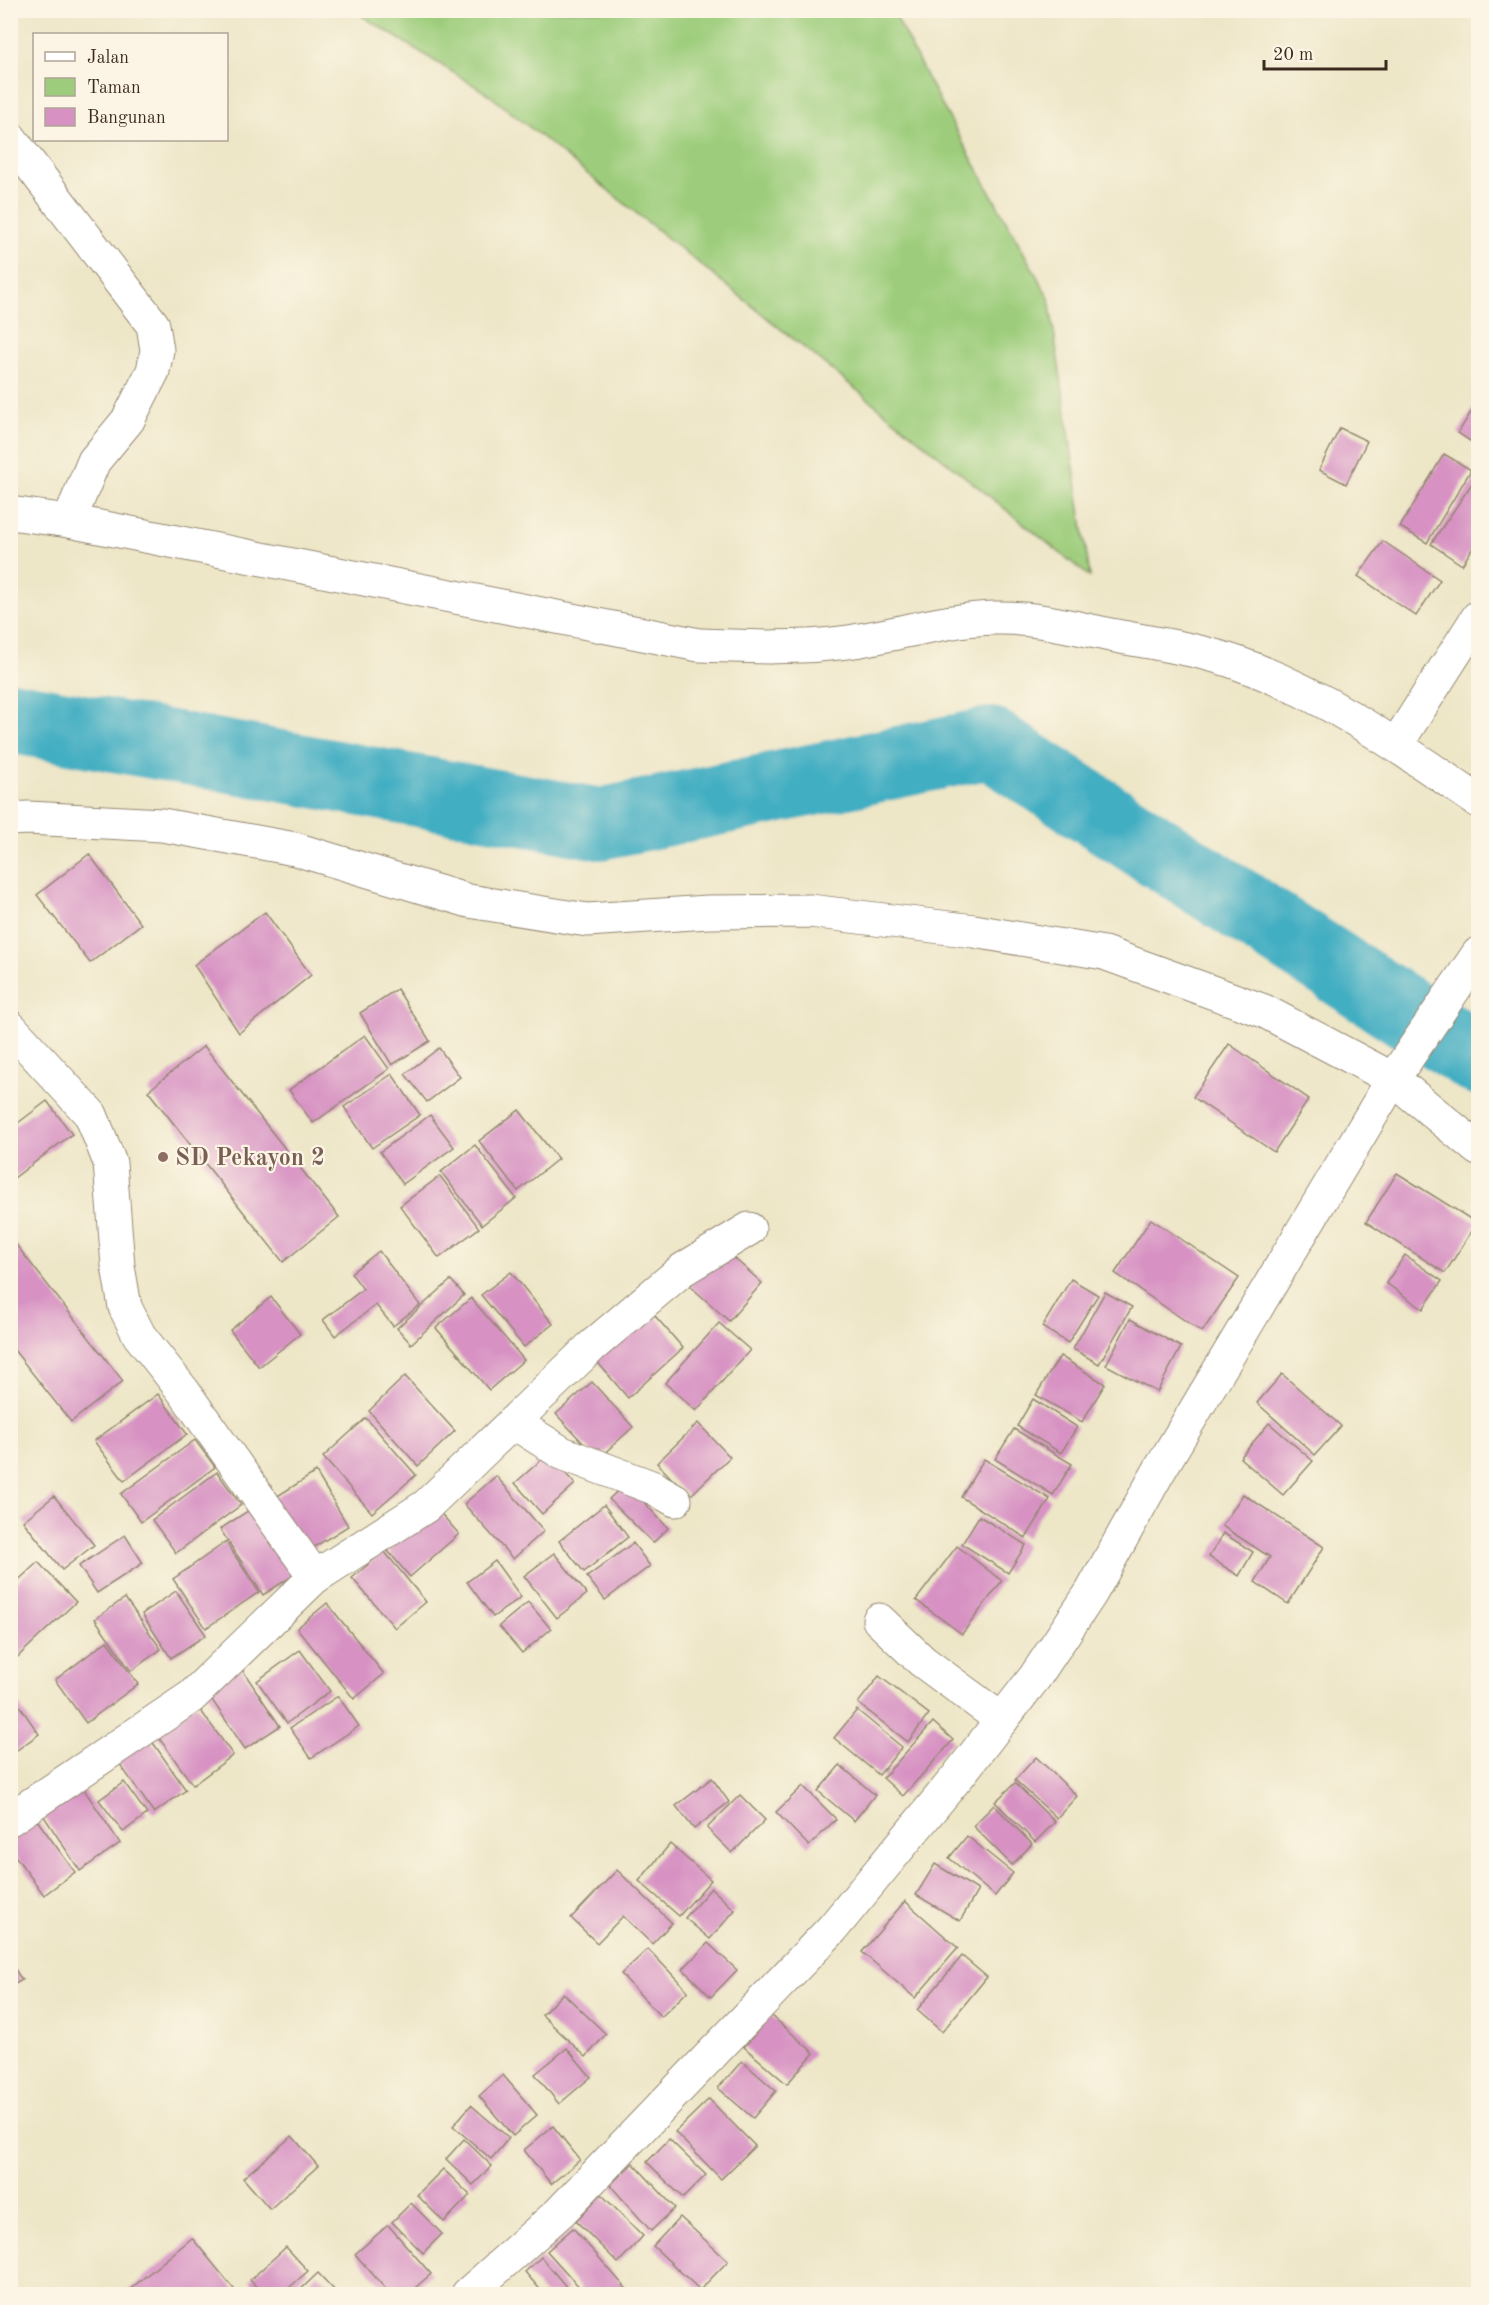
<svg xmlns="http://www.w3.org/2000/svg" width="1489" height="2305" font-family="'Old Standard TT',serif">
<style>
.green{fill:#9dcd7c;stroke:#6c7c4d;stroke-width:1.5}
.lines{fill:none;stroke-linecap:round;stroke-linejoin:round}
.river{stroke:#43aec2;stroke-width:72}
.building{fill:#d792c3}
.minor-casing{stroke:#948872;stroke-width:35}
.minor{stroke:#fff;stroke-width:33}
.education-dot{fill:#8d6e63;stroke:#fcf5e5;stroke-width:2}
.labels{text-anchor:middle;stroke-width:4.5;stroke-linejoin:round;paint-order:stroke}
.education-label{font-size:24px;font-weight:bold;fill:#785e54;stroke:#fcf5e5;text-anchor:start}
</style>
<rect width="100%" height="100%" fill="#fcf5e5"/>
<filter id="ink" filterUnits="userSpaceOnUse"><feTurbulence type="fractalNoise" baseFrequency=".0167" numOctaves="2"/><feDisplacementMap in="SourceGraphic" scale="12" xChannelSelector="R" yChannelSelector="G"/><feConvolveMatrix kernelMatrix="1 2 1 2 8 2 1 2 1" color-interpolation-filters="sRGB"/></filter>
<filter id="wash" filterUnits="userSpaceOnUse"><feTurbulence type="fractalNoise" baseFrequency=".008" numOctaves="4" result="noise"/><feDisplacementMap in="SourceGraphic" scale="24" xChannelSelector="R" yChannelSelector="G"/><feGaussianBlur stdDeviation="1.35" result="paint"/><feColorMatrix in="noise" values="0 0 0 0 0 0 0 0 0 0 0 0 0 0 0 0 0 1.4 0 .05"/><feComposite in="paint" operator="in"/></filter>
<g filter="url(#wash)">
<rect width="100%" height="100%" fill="#ede6c7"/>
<polygon class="green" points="354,11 893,11 927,78 1049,298 1090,577 488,94"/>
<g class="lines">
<polyline class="river" points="10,717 600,824 990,743 1478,1059"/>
</g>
<g id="blocks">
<g class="building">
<polygon points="1478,401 1478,446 1458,433"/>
<polygon points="1340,428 1367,441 1346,484 1319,470"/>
<polygon points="1444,454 1471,470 1427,543 1400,527"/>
<polygon points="1477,476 1478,477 1478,540 1462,565 1431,544"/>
<polygon points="1383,541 1440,580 1416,616 1358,576"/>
<polygon points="89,854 141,924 90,963 37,895"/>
<polygon points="265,912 311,975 239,1033 194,965"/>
<polygon points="397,989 430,1041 392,1065 360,1013"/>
<polygon points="365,1035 389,1069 313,1123 289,1090"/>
<polygon points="1229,1044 1309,1099 1274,1152 1193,1097"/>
<polygon points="204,1046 339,1217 283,1262 148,1091"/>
<polygon points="439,1048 460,1077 427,1102 405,1074"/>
<polygon points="392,1074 420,1115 372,1148 344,1107"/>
<polygon points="47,1101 72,1134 10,1181 10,1129"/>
<polygon points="519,1110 558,1159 518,1191 479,1141"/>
<polygon points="430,1115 454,1147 403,1184 380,1152"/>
<polygon points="475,1145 516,1198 482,1225 441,1172"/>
<polygon points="1397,1173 1477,1223 1445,1273 1366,1222"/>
<polygon points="440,1176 479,1228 439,1258 400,1206"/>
<polygon points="1151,1219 1239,1278 1202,1332 1115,1273"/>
<polygon points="14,1242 123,1381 71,1422 10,1345 10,1245"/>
<polygon points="724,1249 762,1283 729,1321 690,1286"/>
<polygon points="379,1251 420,1305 393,1326 376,1305 335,1336 323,1320 363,1289 351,1273"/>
<polygon points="1405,1255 1442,1281 1423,1309 1386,1283"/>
<polygon points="511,1272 553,1324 524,1347 481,1295"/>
<polygon points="1071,1279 1098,1295 1068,1343 1042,1327"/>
<polygon points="451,1280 464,1295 411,1344 397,1328"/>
<polygon points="1105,1292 1132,1307 1099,1364 1073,1349"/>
<polygon points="271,1297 300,1334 259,1367 230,1330"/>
<polygon points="471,1298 524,1360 489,1390 436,1328"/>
<polygon points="649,1309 683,1348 628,1398 594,1358"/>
<polygon points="1130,1319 1181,1347 1157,1392 1106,1365"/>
<polygon points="719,1323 750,1350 696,1411 665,1383"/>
<polygon points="1060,1356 1105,1384 1082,1422 1036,1395"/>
<polygon points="1282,1374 1341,1426 1315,1455 1257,1403"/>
<polygon points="405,1376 455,1431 418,1466 369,1411"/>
<polygon points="592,1382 633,1427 598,1459 556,1414"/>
<polygon points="158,1394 187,1434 124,1481 94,1441"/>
<polygon points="1033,1399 1077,1427 1061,1453 1017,1426"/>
<polygon points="366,1418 416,1475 372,1513 323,1457"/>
<polygon points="698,1423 730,1457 689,1497 657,1463"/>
<polygon points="1269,1423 1313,1461 1283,1495 1240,1458"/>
<polygon points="1014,1429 1072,1464 1053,1495 995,1459"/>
<polygon points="195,1440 215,1467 141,1522 121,1494"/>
<polygon points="548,1454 575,1484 542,1514 515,1483"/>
<polygon points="984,1459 1050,1499 1026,1538 961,1497"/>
<polygon points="217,1472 241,1505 176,1553 152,1520"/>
<polygon points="316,1472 348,1526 303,1554 271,1500"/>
<polygon points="496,1476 544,1531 513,1559 464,1504"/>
<polygon points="626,1483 668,1528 653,1543 609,1499"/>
<polygon points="1243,1494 1324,1547 1288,1604 1255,1582 1270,1557 1222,1526"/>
<polygon points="54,1496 94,1545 62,1570 23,1521"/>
<polygon points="257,1505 300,1571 263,1595 220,1529"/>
<polygon points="604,1505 628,1537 584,1572 559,1541"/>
<polygon points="436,1508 459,1534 410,1577 388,1551"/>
<polygon points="979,1516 1026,1545 1008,1573 962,1544"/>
<polygon points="1223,1533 1253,1552 1239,1576 1209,1557"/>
<polygon points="125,1535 143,1563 97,1593 79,1566"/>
<polygon points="226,1542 259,1592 206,1628 173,1579"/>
<polygon points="633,1543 650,1566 605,1600 587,1577"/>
<polygon points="957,1546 1002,1581 962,1634 916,1600"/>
<polygon points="384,1551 426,1602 395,1628 352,1578"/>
<polygon points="554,1553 587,1594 557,1618 524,1576"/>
<polygon points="495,1561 521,1597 493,1617 467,1582"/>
<polygon points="38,1562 76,1602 10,1664 10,1588"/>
<polygon points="176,1591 206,1635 171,1658 142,1614"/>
<polygon points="125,1598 161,1649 131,1671 95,1619"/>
<polygon points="528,1602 551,1629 522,1653 499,1626"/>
<polygon points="327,1603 384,1674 354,1699 297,1628"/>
<polygon points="107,1641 138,1684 86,1723 55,1680"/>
<polygon points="300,1650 330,1691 287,1723 257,1681"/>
<polygon points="241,1668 280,1726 245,1749 206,1691"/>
<polygon points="879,1676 929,1714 908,1742 858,1703"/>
<polygon points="338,1696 359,1726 311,1758 290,1728"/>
<polygon points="15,1699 39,1734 10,1755 10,1703"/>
<polygon points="196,1704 233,1755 193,1785 156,1734"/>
<polygon points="857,1710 902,1747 879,1775 834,1738"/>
<polygon points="933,1722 953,1740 903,1796 883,1778"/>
<polygon points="149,1737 186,1790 154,1813 117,1760"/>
<polygon points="1036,1757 1077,1796 1057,1818 1015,1780"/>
<polygon points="840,1765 875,1795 854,1821 818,1791"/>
<polygon points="712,1778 729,1802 694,1829 676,1806"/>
<polygon points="124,1782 147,1814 123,1832 99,1800"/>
<polygon points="1015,1783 1055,1822 1035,1842 995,1802"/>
<polygon points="81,1785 120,1843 80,1871 41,1812"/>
<polygon points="803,1786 836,1819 809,1846 776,1812"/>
<polygon points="740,1795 765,1820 732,1853 707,1828"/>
<polygon points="994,1805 1032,1844 1012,1865 973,1826"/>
<polygon points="34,1816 75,1872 44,1895 10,1849 10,1833"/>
<polygon points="967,1836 1013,1873 995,1896 949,1858"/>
<polygon points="670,1844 711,1880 679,1916 639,1881"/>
<polygon points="935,1864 978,1890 960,1921 916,1895"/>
<polygon points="617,1870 672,1923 652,1944 623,1916 597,1943 571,1918"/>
<polygon points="711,1888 735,1910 710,1939 685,1918"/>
<polygon points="905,1901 958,1948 915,1998 862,1952"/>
<polygon points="708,1943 737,1970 711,1997 683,1969"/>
<polygon points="648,1949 688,1991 661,2017 621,1974"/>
<polygon points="962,1956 987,1977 942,2032 917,2010"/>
<polygon points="10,1962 22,1980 10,1987"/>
<polygon points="563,1993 606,2034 586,2057 542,2015"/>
<polygon points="771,2015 814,2053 787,2084 744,2047"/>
<polygon points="567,2048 591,2077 559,2104 535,2074"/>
<polygon points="742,2061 776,2091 753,2118 718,2088"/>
<polygon points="503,2075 537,2115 513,2136 479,2096"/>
<polygon points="709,2099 755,2146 721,2179 675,2132"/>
<polygon points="471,2105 509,2138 491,2159 453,2126"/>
<polygon points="553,2126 580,2160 551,2184 524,2150"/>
<polygon points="292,2136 318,2166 270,2209 243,2178"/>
<polygon points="464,2139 492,2166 473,2185 446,2159"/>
<polygon points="669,2139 706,2175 683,2198 647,2162"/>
<polygon points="633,2163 675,2208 651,2231 610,2185"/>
<polygon points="443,2169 470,2195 444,2222 417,2195"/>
<polygon points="601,2194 643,2236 618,2263 576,2221"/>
<polygon points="411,2203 442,2234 423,2253 392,2222"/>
<polygon points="680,2217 728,2261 700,2290 653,2246"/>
<polygon points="388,2225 431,2274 408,2294 390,2294 355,2254"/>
<polygon points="573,2228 631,2294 577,2294 582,2290 547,2251"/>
<polygon points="192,2238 238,2294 133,2294 129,2290"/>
<polygon points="286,2247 308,2271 282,2294 263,2294 250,2280"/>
<polygon points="541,2257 568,2289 562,2294 544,2294 525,2272"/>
<polygon points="318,2273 338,2294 296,2294"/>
</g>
</g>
</g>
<g filter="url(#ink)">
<use href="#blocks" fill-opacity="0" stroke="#948872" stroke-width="1.5"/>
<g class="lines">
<g class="minor-casing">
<g id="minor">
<polyline points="10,138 153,325 157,350 153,371 128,420 94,461 69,521"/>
<path d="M 10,513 L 69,521 L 699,645 C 750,647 797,649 848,642 C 897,635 945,619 995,618 C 1036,617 1076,628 1116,636 C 1158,644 1199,649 1240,664 C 1327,695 1402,749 1478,801"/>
<polyline points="1396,745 1478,617"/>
<polyline points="10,819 28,818 162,825 295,849 469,901 587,920 708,912 810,911 974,931 1104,953 1264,1011 1393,1079 1478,1149"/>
<polyline points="10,1027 91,1115 110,1163 118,1266 125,1307 139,1335 184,1392 315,1577"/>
<polyline points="513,1422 562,1453 654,1488 675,1500"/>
<polyline points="879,1620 922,1661 1002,1720"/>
<polyline points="10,1819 191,1697 315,1577 426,1506 591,1347 682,1270 749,1229"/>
<polyline points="468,2294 560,2212 832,1929 958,1776 1035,1677 1091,1593 1159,1471 1393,1079 1478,954"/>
</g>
</g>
<use href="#minor" class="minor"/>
</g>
</g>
<circle class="education-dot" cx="163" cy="1157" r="6"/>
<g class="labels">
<g class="education-label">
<text x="175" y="1165">SD Pekayon 2</text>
</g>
</g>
<rect width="1489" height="2305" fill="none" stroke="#fcf5e5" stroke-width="36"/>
<rect x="33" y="33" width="195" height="108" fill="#fcf5e5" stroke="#afa495" stroke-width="1.5"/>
<rect x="45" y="52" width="30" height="9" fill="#ffffff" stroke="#afa495" stroke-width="1.5"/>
<text x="87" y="63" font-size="18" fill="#3b2a1e">Jalan</text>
<rect x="45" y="78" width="30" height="18" fill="#9dcd7c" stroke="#afa495" stroke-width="1.5"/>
<text x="87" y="93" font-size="18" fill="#3b2a1e">Taman</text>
<rect x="45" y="108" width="30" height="18" fill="#d792c3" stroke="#afa495" stroke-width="1.5"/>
<text x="87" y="123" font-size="18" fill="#3b2a1e">Bangunan</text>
<path d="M1264 60v9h122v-9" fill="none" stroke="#3b2a1e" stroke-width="3"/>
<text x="1273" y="60" font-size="18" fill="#3b2a1e" stroke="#fcf5e5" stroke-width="4.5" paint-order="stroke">20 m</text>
</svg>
